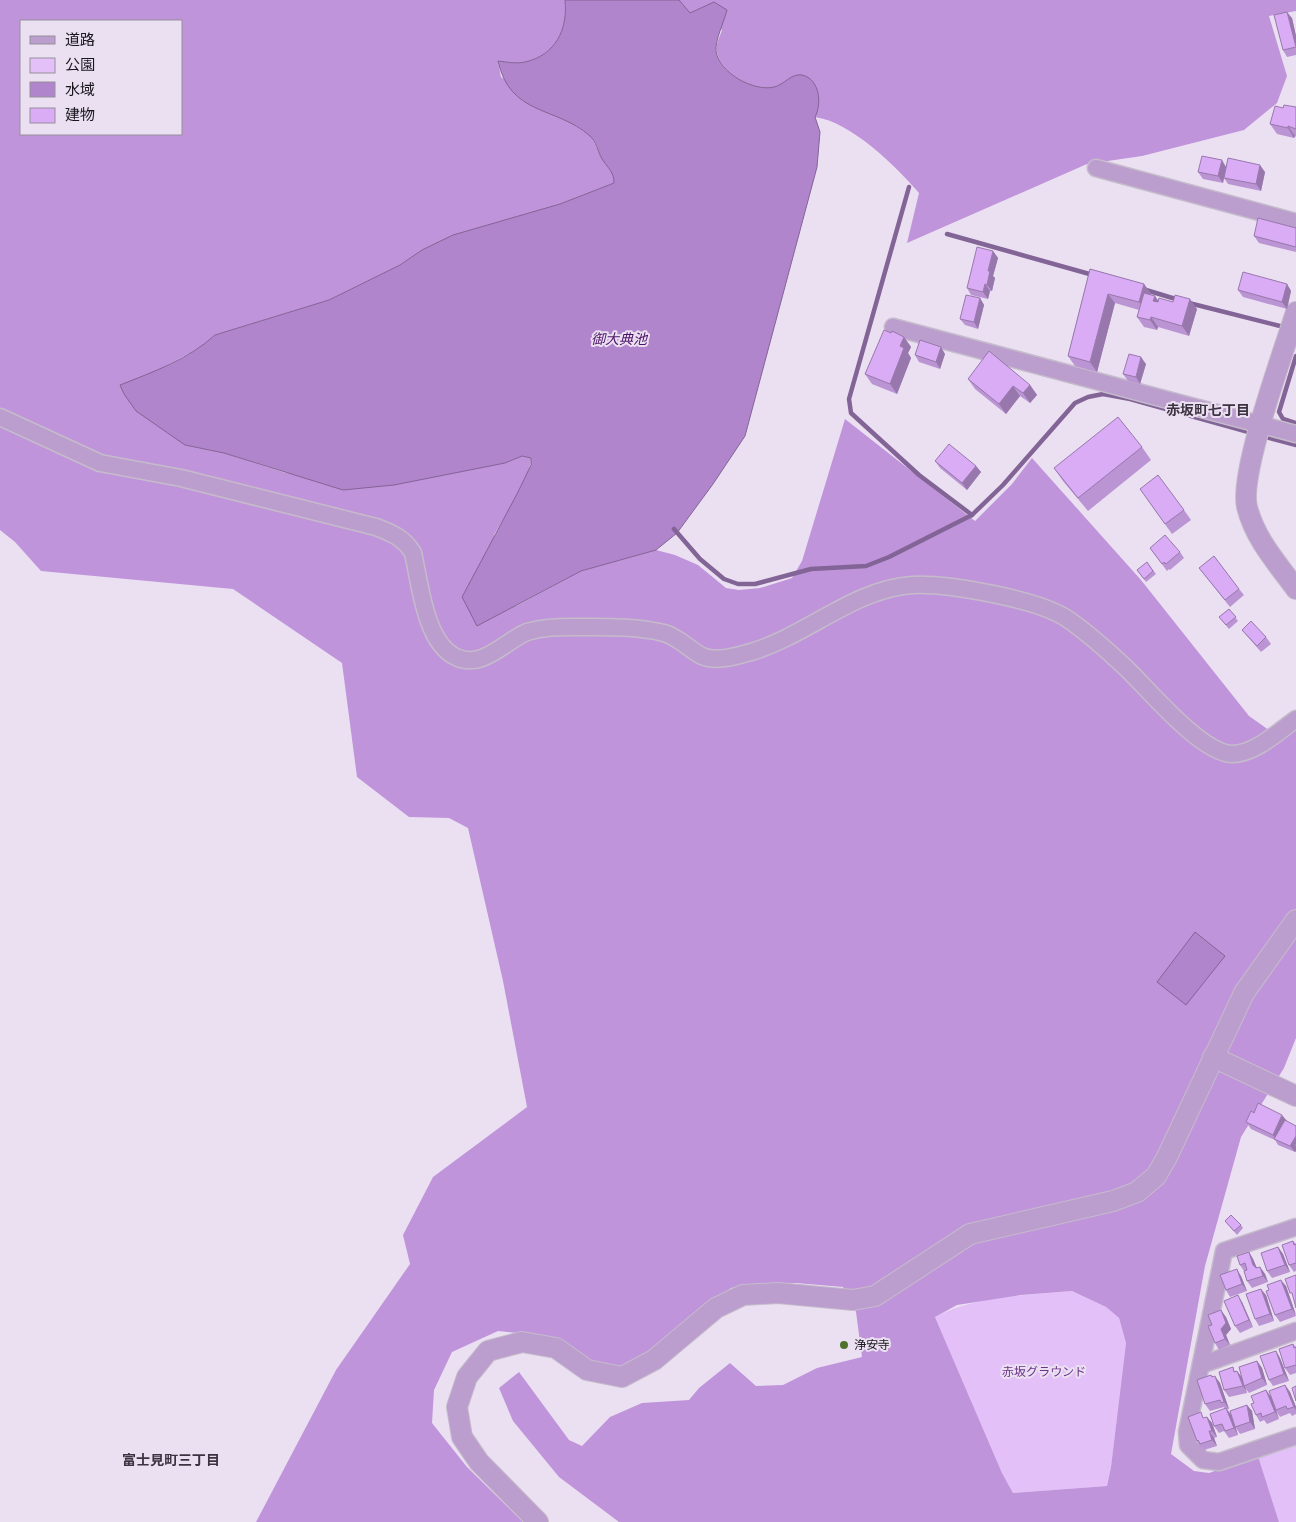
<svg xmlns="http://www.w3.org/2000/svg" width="1296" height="1522" font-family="Quicksand,'Noto Sans JP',sans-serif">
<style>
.green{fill:#e3c1f8}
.forest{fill:#c094db;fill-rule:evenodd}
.water{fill:#b085cb;stroke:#836496}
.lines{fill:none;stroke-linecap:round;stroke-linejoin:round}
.stream{stroke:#836496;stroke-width:4.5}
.minor-casing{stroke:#c5bccb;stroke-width:19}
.tertiary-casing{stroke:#c5bccb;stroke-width:22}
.minor{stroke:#bb9dce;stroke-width:16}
.tertiary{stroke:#bb9dce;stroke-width:20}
.wall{fill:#bb94d3}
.shaded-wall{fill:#9878ac}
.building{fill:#d9acf5;stroke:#9878ac}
.poi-dot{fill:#4e722b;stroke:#ebe0f2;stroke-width:2}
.labels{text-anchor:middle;stroke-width:4;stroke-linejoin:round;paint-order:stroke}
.poi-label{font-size:12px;fill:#19161c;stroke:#ebe0f2;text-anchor:start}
.park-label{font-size:12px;fill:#6b3488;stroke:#ebe0f2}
.water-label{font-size:14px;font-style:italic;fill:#4c1267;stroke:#ebe0f2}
.neighbourhood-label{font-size:14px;font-weight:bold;fill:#3c3341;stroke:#ebe0f2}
</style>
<rect width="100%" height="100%" fill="#ebe0f2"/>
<g class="green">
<path d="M 1072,1291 L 1106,1307 L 1119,1318 L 1126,1343 L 1111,1467 L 1107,1486 L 1013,1493 L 1002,1473 L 935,1317 C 976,1296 1026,1295 1072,1291 Z"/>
<polygon points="1296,1443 1296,1522 1279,1522 1258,1456"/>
</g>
<g class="forest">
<path d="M 0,0 L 565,0 C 568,29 556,55 525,62 C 517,64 506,62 498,62 L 501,77 L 591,136 L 602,159 L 614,175 L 614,183 L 560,204 L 422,250 L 400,265 L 329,300 L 215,335 L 203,346 L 162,368 L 185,445 L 224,453 L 286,473 L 505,463 L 522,456 L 531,458 C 530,480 506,514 494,535 L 516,606 L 581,571 L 656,550 L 675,555 L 698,565 L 726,588 L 739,590 L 760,588 L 792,578 L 802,561 L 845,419 L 975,521 L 1012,484 L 1032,458 L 1141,580 L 1249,716 L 1280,738 L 1296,726 L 1296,1038 L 1284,1068 L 1241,1137 L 1205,1266 L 1171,1454 L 1194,1471 L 1209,1473 L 1258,1456 L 1279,1522 L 619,1522 L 559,1477 L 513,1421 L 499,1388 L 519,1372 L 569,1440 L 582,1446 L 610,1417 L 642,1403 L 689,1400 L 699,1388 L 730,1363 L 756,1386 L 783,1385 L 817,1368 L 862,1357 L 856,1312 L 843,1287 L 796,1283 L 761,1283 L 731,1288 L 655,1349 L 621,1368 L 594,1364 L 535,1335 L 498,1331 L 452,1352 L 434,1390 L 432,1423 L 467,1467 L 523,1522 L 256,1522 L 336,1370 L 410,1264 L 403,1235 L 433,1177 L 527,1107 L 503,981 L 468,828 L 449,818 L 409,817 L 357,777 L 342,663 L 233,589 L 41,571 L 15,542 L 0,530 ZM 21,21 L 181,21 L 181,134 L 21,134 ZM 1072,1291 L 1106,1307 L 1119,1318 L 1126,1343 L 1111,1467 L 1107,1486 L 1013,1493 L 1002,1473 L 935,1317 L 957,1305 L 1021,1295 Z"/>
<path d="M 679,0 L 1296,0 L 1296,11 L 1269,16 L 1287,76 L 1277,103 L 1244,130 L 1142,156 L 1087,164 L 907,243 L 919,193 C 896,166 851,122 815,117 L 812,81 C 791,68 793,83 775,87 C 754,93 720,73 717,52 C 715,46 720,36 722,30 L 698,9 L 690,14 Z"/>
</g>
<g class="water">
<path d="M 565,0 L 679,0 L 690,13 L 714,2 L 727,10 C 724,22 715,40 716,51 C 719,73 754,92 774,87 C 784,85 791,73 802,75 C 820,79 822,104 815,117 L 820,132 L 817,167 L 745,436 L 713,484 L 677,533 L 656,550 L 581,571 L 477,626 L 462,597 L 518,492 L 531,465 L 531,458 L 522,456 L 505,463 L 394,485 L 343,490 L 224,453 L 185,445 L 136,411 L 124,394 L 120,385 C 153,372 189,359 215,335 L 329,300 L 400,265 L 422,250 L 453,235 L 560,204 L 614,183 C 614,172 608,168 602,159 C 598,152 596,141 590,136 C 556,106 510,116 498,61 C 506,62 517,64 525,62 C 556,55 568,29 565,0 Z"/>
<polygon points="1195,932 1225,956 1186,1005 1157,982"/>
</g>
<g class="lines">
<g class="stream">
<polyline points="909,187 849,399 851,413 919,475 972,515"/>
<polyline points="947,234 1093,275"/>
<polyline points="1146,290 1179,300"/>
<polyline points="1189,303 1284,327"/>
<polyline points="1296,356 1279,412 1283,419 1296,423"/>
<polyline points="1262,436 1296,445"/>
<polyline points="674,529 700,559 724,579 738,584 755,584 811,569 866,566 889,557 972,515 1003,485 1075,403 1088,397 1103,394 1130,399 1252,433"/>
</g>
<g class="minor-casing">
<g id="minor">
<polyline points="1096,168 1296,222"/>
<polyline points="893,327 1296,434"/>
<path d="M 0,417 L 100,463 L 181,478 L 376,527 C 392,533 404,538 413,553 C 420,583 425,643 456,657 C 482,670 505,641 527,632 C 543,627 558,627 574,627 C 603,627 636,626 664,633 C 678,637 688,648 700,655 C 714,663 737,656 751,652 C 806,636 854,589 912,585 C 947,583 1037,599 1066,618 C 1087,632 1108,651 1127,669 C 1149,690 1201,753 1232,754 C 1255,754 1279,731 1296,719"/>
<polyline points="1296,1227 1224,1251 1187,1432 1188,1445 1203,1460 1219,1462 1296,1436"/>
<polyline points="1201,1365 1296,1331"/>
</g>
</g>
<g class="tertiary-casing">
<g id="tertiary">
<path d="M 1296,312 C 1284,351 1239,473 1247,507 C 1255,539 1277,563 1296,589"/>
<polyline points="1213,1057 1296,1096"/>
<polyline points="538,1522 479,1462 462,1437 457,1407 467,1377 488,1351 522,1342 556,1348 587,1370 622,1377 654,1360 716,1308 743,1295 778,1293 853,1300 875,1296 970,1234 1113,1201 1137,1192 1156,1176 1167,1157 1244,993 1296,920"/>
</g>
</g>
<use href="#minor" class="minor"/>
<use href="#tertiary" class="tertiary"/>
</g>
<g class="wall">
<polygon points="1292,18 1296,36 1296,55 1287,57 1283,50"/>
<polygon points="1296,107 1296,137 1295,136 1294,138 1277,134 1270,124 1283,108"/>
<polygon points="1226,166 1265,172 1261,191 1228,184 1224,178 1223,183 1203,179 1198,172"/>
<polygon points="1296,228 1296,252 1259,243 1254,236"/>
<polygon points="993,251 998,258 993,276 995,278 992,291 990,291 988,299 971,295 967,288"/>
<polygon points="1090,269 1144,284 1151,294 1151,295 1155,296 1158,302 1197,309 1189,336 1158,327 1157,330 1144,327 1137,317 1139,310 1115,303 1097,372 1075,366 1068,356"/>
<polygon points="1287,284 1291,291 1287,309 1243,297 1238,290"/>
<polygon points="980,298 984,305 978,329 965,325 960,319"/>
<polygon points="904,337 911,347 908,353 911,358 897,394 872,384 865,374"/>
<polygon points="945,354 940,369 919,362 915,355"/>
<polygon points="1146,364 1140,384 1128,381 1123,374"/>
<polygon points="968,379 1030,385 1037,395 1030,403 1020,396 1006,414 975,389"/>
<polygon points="1142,447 1151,460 1088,511 1063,481 1054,468"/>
<polygon points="935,461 976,466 981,472 967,490 940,468"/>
<polygon points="1147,499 1184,510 1191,520 1172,534"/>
<polygon points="1150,548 1180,552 1184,558 1170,570 1169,569 1167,571"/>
<polygon points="1147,562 1156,574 1146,582 1137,570"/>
<polygon points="1199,568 1239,589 1244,595 1230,607"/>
<polygon points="1229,609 1238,621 1229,629 1219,617"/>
<polygon points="1242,630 1266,637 1271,644 1261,652 1247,636"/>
<polygon points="1286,1121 1296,1126 1296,1151 1295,1152 1278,1145 1275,1140 1251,1129 1246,1122"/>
<polygon points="1225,1221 1241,1225 1243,1228 1237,1235"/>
<polygon points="1293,1241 1296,1244 1296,1271 1294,1272 1289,1265"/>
<polygon points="1278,1247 1283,1254 1290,1272 1272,1278 1267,1271"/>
<polygon points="1249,1252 1253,1259 1257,1268 1260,1267 1265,1274 1268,1282 1252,1288 1247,1281 1244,1271 1240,1265"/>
<polygon points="1241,1276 1247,1291 1230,1297 1226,1290"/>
<polygon points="1286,1286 1296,1316 1280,1322 1275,1315"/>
<polygon points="1266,1295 1274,1321 1259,1326 1255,1319"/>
<polygon points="1242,1302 1253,1327 1240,1333 1235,1326"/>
<polygon points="1226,1317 1231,1329 1226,1335 1230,1345 1219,1350 1215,1343"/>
<polygon points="1293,1344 1296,1347 1296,1373 1290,1375 1285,1368"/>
<polygon points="1276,1351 1280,1358 1289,1381 1273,1386 1269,1380"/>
<polygon points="1257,1361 1262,1368 1267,1385 1249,1393 1245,1388 1247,1393 1229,1397 1224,1390 1233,1367 1235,1372 1237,1371 1242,1377"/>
<polygon points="1211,1375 1220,1383 1229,1409 1227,1409 1231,1415 1247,1405 1252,1411 1255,1429 1240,1434 1236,1428 1238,1435 1229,1438 1224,1431 1219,1433 1214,1426 1225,1409 1224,1407 1210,1411 1205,1404"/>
<polygon points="1285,1385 1290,1392 1296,1407 1296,1414 1292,1416 1290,1413 1280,1417 1276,1411 1279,1419 1267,1424 1264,1420 1260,1422 1256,1415 1254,1403 1266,1390 1271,1397"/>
<polygon points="1205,1417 1207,1417 1212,1423 1217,1437 1214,1438 1217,1446 1204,1450 1202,1447 1201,1448 1197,1441"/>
</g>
<g class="shaded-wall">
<polygon points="1287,12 1292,18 1296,36 1296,47"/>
<polygon points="1288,126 1295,136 1294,138 1288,128"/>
<polygon points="1222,160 1226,167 1223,183 1218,176"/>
<polygon points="1260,165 1265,172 1261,191 1256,184"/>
<polygon points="993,251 998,258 993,276 995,278 992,291 987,285 988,271"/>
<polygon points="985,284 990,291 988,299 983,292"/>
<polygon points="1144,284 1151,294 1146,312 1139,302"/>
<polygon points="1287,284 1291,291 1287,309 1282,302"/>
<polygon points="1108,294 1115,303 1097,372 1090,362"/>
<polygon points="1155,296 1162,306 1153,301"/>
<polygon points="980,298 984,305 978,329 974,322"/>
<polygon points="1190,299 1197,309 1189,336 1182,326"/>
<polygon points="1151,317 1158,327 1157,330 1150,320"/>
<polygon points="904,337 911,347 908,353 911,358 897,394 890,384 900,346"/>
<polygon points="941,347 945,354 940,369 936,362"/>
<polygon points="1141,357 1146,364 1140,384 1136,377"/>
<polygon points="1030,385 1037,395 1030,403 1023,393"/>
<polygon points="1013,386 1020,396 1006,414 999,404"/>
<polygon points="976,466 981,472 967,490 962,483"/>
<polygon points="1282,1115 1287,1121 1276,1140 1273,1135"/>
<polygon points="1296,1136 1296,1145 1294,1144 1296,1146 1296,1151 1295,1152 1290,1146"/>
<polygon points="1278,1247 1283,1254 1290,1272 1285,1265"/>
<polygon points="1249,1252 1253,1259 1258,1271 1253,1265"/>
<polygon points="1260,1267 1265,1274 1268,1282 1263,1276"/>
<polygon points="1237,1269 1241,1276 1247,1291 1242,1284"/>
<polygon points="1281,1280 1286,1286 1296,1315 1292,1309"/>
<polygon points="1261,1289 1266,1295 1274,1321 1270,1314"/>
<polygon points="1238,1295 1242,1302 1253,1327 1249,1320"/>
<polygon points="1221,1310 1226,1317 1231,1329 1226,1335 1230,1345 1225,1339 1221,1329"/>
<polygon points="1276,1351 1280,1358 1289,1381 1284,1374"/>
<polygon points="1257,1361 1262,1368 1267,1385 1262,1378"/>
<polygon points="1237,1371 1242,1378 1247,1393 1243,1386"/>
<polygon points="1215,1376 1220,1383 1229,1409 1224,1402"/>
<polygon points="1285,1385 1290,1392 1296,1407 1296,1410 1294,1407"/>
<polygon points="1266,1390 1271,1397 1279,1419 1275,1412"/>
<polygon points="1247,1405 1252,1411 1255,1429 1250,1422"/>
<polygon points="1226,1408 1231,1415 1238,1435 1234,1428"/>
<polygon points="1207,1417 1212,1423 1217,1437 1212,1431"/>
<polygon points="1209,1431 1214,1438 1217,1446 1212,1440"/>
</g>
<g class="building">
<polygon points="1287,12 1296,47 1283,50 1274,15"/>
<polygon points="1284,105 1296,107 1296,129 1288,126 1288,128 1270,124 1275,106 1283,108"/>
<polygon points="1202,156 1222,160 1218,176 1198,172"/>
<polygon points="1228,158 1260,165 1256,184 1224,178"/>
<polygon points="1258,218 1296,228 1296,247 1254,236"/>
<polygon points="977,247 993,251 988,271 990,271 987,285 985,284 983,292 967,288"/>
<polygon points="1090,269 1144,284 1139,302 1108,294 1090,362 1068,356"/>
<polygon points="1243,272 1287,284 1282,302 1238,290"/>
<polygon points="1144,293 1155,296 1153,301 1158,302 1159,298 1173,302 1175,295 1190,299 1182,326 1151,317 1150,320 1137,317"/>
<polygon points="966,295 980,298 974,322 960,319"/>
<polygon points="884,330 891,333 892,331 904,337 900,346 904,348 890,384 865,374"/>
<polygon points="920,340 941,347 936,362 915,355"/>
<polygon points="989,351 1030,385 1023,393 1013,386 999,404 968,379"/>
<polygon points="1129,354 1141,357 1136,377 1123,374"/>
<polygon points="1118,417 1142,447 1078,498 1054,468"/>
<polygon points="949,444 976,466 962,483 935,461"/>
<polygon points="1158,475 1184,510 1165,524 1140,489"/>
<polygon points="1165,535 1180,552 1166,564 1164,562 1162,564 1150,548"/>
<polygon points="1214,556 1239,589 1225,600 1199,568"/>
<polygon points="1147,562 1153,571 1144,579 1137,570"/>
<polygon points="1229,609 1236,617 1226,625 1219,617"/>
<polygon points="1251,621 1266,637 1257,646 1242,630"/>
<polygon points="1258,1103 1282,1115 1273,1135 1246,1122 1251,1111 1254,1113"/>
<polygon points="1285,1120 1296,1126 1296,1136 1290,1146 1274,1139"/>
<polygon points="1231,1215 1241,1225 1234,1231 1225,1221"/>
<polygon points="1293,1241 1294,1245 1296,1244 1296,1263 1289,1265 1282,1245"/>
<polygon points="1278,1247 1285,1265 1267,1271 1261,1253"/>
<polygon points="1249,1252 1253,1265 1256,1268 1260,1267 1263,1276 1247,1281 1244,1271 1247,1270 1245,1263 1240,1265 1237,1256"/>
<polygon points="1237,1269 1242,1284 1226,1290 1220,1275"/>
<polygon points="1296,1275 1296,1308 1292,1293 1290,1293 1285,1279"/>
<polygon points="1281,1280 1292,1309 1275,1315 1266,1291 1269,1290 1267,1285"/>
<polygon points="1261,1289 1270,1314 1255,1319 1246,1294"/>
<polygon points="1238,1295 1249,1320 1235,1326 1224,1301"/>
<polygon points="1221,1310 1226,1323 1221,1329 1225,1339 1215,1343 1208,1326 1212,1325 1208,1315"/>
<polygon points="1293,1344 1294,1348 1296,1347 1296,1365 1285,1368 1279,1349"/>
<polygon points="1276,1351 1284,1374 1269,1380 1260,1356"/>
<polygon points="1257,1361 1262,1378 1244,1386 1239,1367"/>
<polygon points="1233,1367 1234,1372 1237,1371 1243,1386 1224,1390 1219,1372"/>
<polygon points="1211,1375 1212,1377 1215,1376 1224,1402 1221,1403 1220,1400 1205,1404 1197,1380"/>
<polygon points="1285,1385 1294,1407 1287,1409 1286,1406 1276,1410 1269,1391"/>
<polygon points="1296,1386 1296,1401 1292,1388"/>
<polygon points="1266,1390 1275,1412 1262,1417 1261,1413 1256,1415 1251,1404 1254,1403 1251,1396"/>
<polygon points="1247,1405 1250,1422 1235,1427 1230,1411"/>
<polygon points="1226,1408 1234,1428 1225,1431 1222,1424 1214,1426 1210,1414"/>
<polygon points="1201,1412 1203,1418 1207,1417 1212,1431 1209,1431 1212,1440 1200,1444 1198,1440 1197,1441 1188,1417"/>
</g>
<circle class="poi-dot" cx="844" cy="1345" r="5"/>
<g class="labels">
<g class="poi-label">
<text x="854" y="1349">浄安寺</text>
</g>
<g class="park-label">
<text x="1044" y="1376">赤坂グラウンド</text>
</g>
<g class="water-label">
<text x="619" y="344">御大典池</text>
</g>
<g class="neighbourhood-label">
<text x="1208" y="415">赤坂町七丁目</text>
<text x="171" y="1465">富士見町三丁目</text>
</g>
</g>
<rect x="20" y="20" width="162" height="115" fill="#ebe0f2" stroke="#978f9c"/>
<rect x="30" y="36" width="25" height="8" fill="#bb9dce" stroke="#978f9c"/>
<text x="65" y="45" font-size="15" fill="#19161c">道路</text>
<rect x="30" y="58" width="25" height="15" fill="#e3c1f8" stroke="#978f9c"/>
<text x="65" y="70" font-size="15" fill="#19161c">公園</text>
<rect x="30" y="82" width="25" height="15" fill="#b085cb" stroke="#978f9c"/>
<text x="65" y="95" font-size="15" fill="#19161c">水域</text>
<rect x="30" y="108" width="25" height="15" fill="#d9acf5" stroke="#978f9c"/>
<text x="65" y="120" font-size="15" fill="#19161c">建物</text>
</svg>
